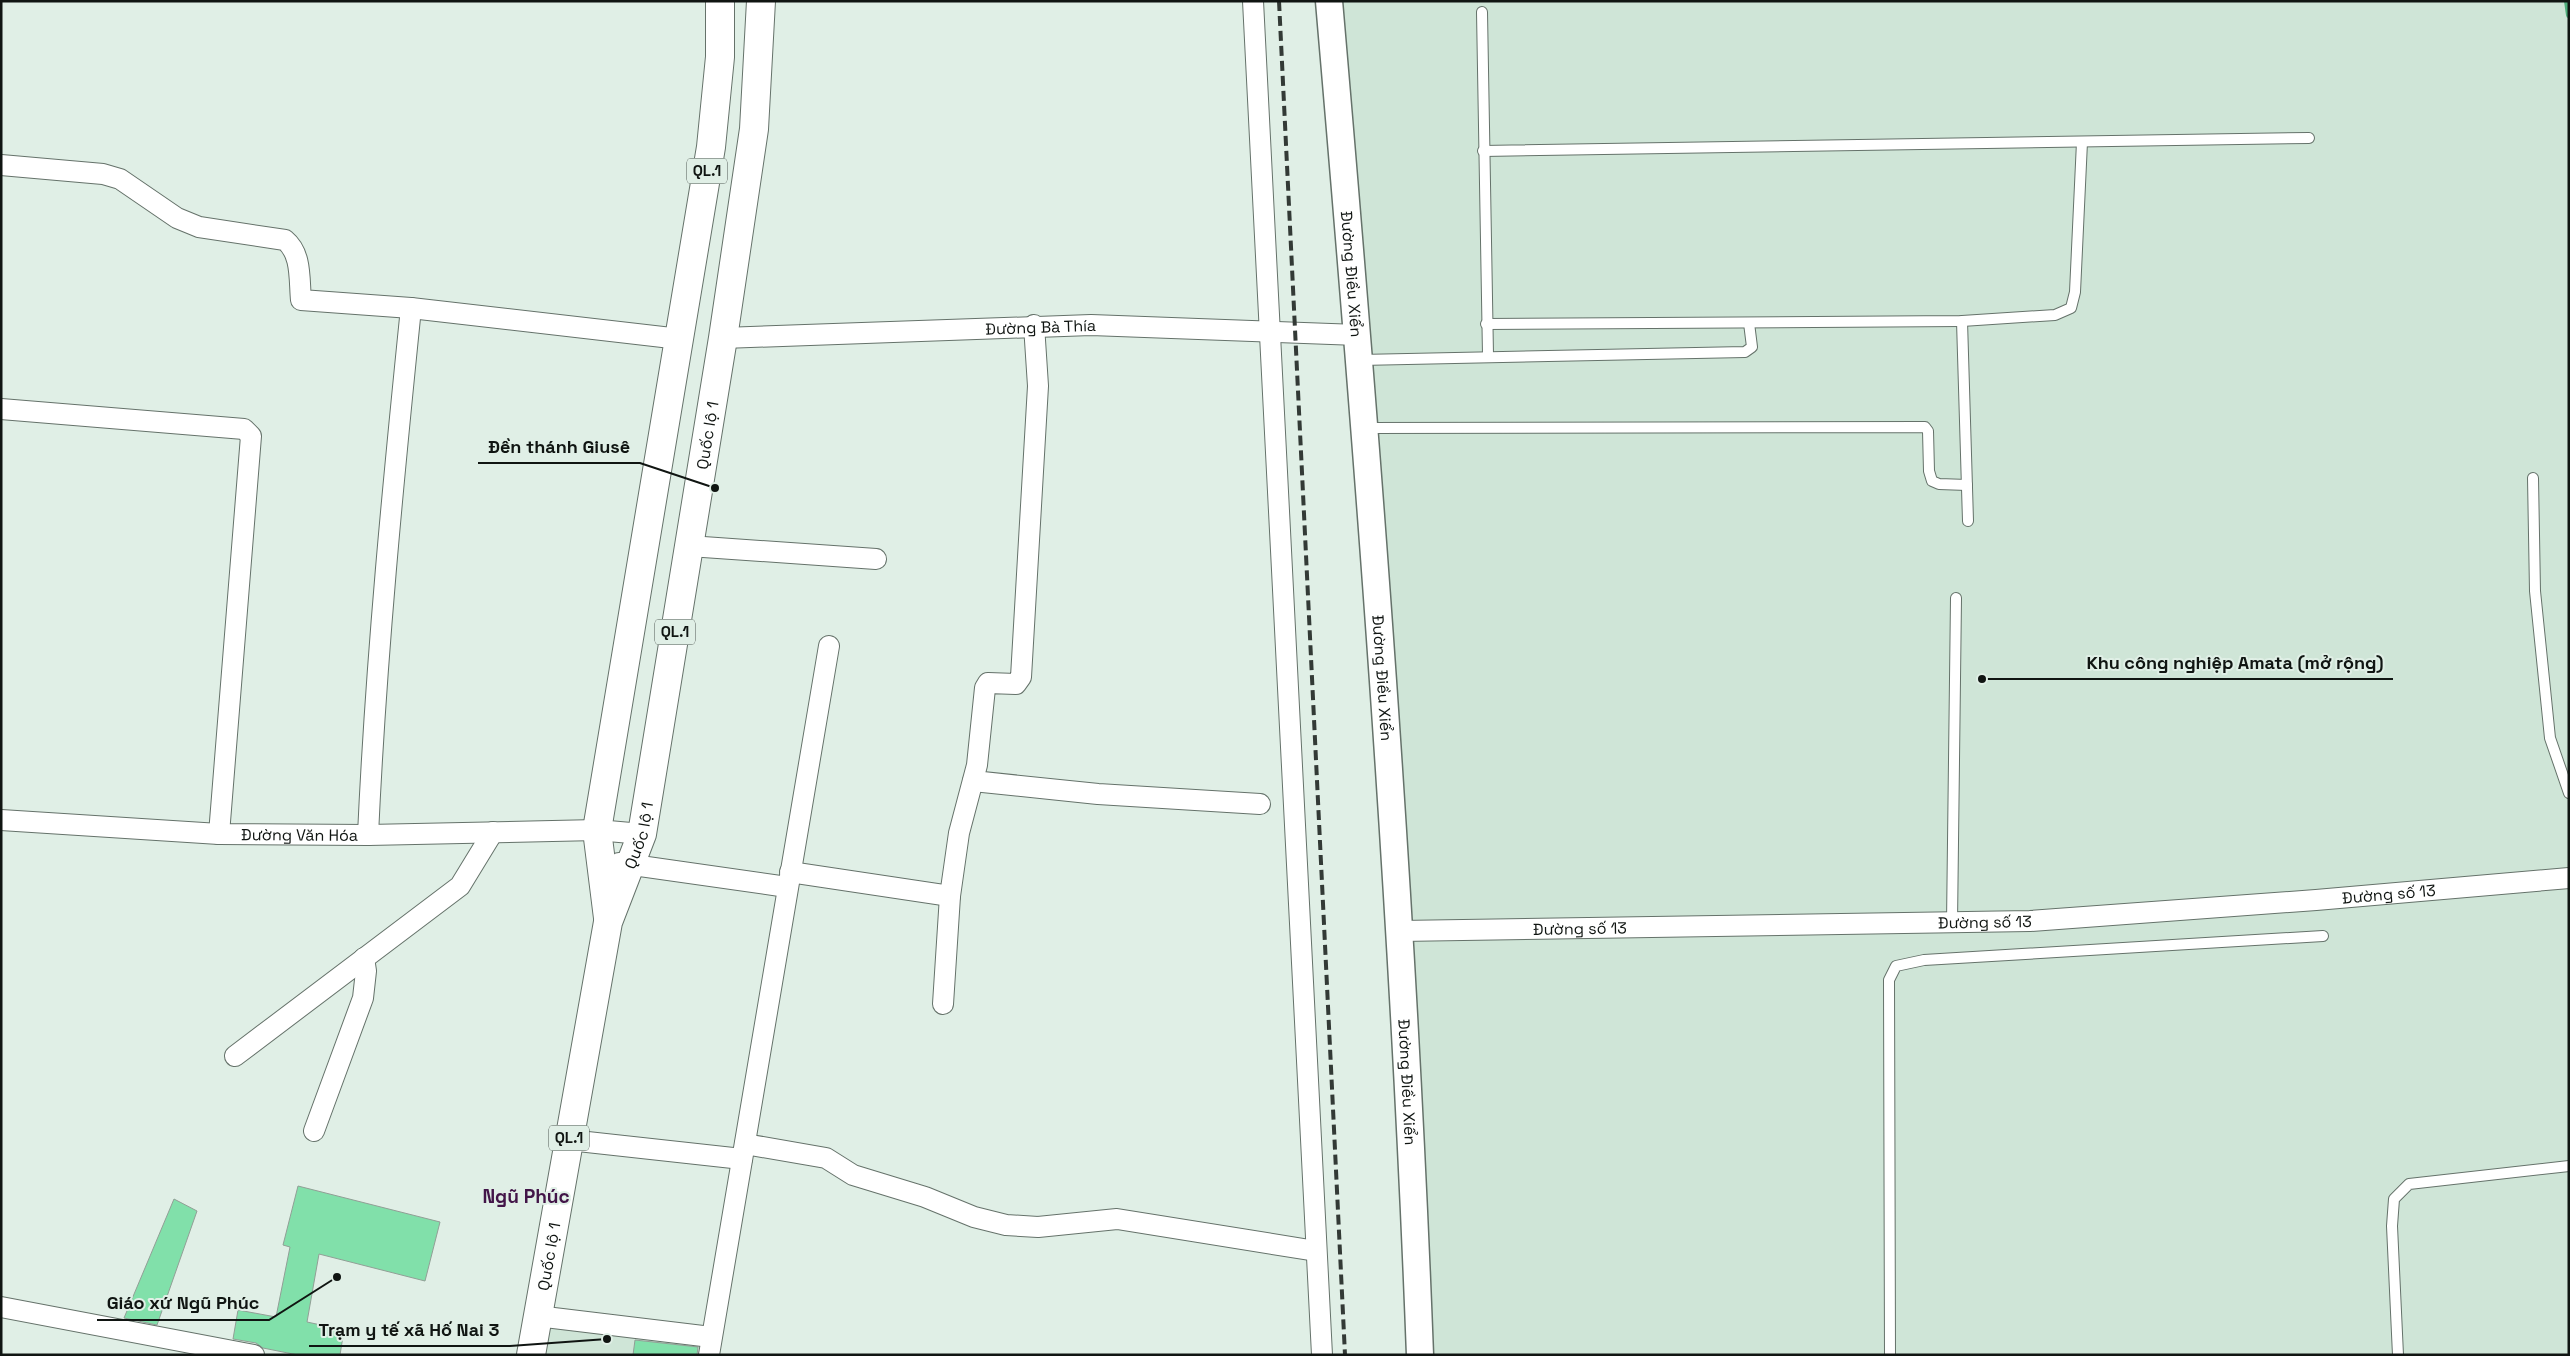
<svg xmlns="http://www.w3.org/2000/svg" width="2570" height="1356" font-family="'Space Grotesk',sans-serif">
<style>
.built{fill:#cfe5d7}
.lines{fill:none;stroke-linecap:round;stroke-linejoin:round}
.stream{stroke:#4faf7c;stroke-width:6}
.building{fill:#81e0aa;stroke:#919f96}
.service-casing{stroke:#65726a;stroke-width:12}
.minor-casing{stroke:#65726a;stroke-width:22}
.tertiary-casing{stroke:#65726a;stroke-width:29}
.trunk-casing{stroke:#65726a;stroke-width:30}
.service{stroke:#fff;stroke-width:10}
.minor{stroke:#fff;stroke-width:20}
.tertiary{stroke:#fff;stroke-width:26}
.trunk{stroke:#fff;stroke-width:28}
.rail{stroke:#333a36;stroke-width:4;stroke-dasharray:10 5;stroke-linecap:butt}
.labels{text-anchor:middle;stroke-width:4;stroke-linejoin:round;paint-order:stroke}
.shield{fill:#e0efe6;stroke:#4e5652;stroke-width:1}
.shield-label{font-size:15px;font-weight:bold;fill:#101512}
.street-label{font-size:16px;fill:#101512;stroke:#e0efe6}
.quarter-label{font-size:19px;font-weight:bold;fill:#421548;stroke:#e0efe6}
.leader{fill:none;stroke:#101512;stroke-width:2}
.callout-dot{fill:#101512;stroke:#e0efe6;stroke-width:2}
.callout-label{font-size:18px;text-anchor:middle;font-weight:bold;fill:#101512;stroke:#e0efe6;stroke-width:4;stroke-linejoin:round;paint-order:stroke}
</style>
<rect width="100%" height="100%" fill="#e0efe6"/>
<g class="built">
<polygon points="1341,1 2569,1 2569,1355 1434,1355 1414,940 1373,364"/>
<polygon points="549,1325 702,1343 700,1355 544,1355"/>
</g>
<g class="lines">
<polyline class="stream" points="2567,1 2569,15"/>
</g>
<g class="building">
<polygon points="298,1186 440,1222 425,1281 319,1254 307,1322 344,1330 340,1355 298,1355 263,1348 256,1343 233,1339 238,1310 276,1317 290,1247 283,1245"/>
<polygon points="174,1199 197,1211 157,1325 124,1318"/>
<polygon points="635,1340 698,1347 697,1355 633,1355"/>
</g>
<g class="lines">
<g class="service-casing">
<g id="service">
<polyline points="1482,12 1488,355"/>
<polyline points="1483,151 2309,138"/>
<polyline points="1962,321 1968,521"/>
<polyline points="1486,324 1962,321 2055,315 2071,308 2075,292 2082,142"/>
<polyline points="1360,360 1745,352 1752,347 1749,323"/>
<polyline points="1366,428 1925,427 1928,431 1929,471 1932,481 1939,484 1967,485"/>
<polyline points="2533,478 2535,591 2550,738 2569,793"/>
<polyline points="1952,923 1956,598"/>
<polyline points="1890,1355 1889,980 1896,966 1924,960 2323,936"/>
<polyline points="2398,1355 2392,1226 2394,1199 2409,1184 2569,1166"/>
</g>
</g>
<g class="minor-casing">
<g id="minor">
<polyline points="1253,1 1322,1355"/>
<path d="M 1,165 L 103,174 L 120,179 L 177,218 L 199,227 L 285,240 C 302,254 299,279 301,300 L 411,308 L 680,339"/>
<path id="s1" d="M 723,338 L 1091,325 L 1358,335"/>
<polyline points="1,409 244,429 251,436 219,834"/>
<polyline points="689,546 876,559"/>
<polyline points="973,781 1098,794 1260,804"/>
<path id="s2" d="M 1,820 L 219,834 L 368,835 L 597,830 L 642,834"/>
<path d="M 368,835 C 376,659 393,484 411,308"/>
<polyline points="619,863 787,887"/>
<polyline points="790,872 950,896"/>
<path id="s3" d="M 1400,931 L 2030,921 L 2316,900 L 2569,878"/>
<polyline points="943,1004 950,896 959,833 977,765 985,688 988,683 1016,684 1021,677 1038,386 1034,325"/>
<polyline points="235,1056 460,886 493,832"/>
<polyline points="314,1131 363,998 366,971 364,958"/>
<polyline points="569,1140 742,1159"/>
<polyline points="745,1144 826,1158 853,1175 925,1197 974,1217 1006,1225 1038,1227 1117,1219 1316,1251"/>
<polyline points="1,1307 254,1355"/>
<polyline points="537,1316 711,1337"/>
<polyline points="709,1355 829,646"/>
</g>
</g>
<g class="tertiary-casing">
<g id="tertiary">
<path id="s4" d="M 1329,1 C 1368,452 1403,903 1420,1355"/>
</g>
</g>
<g class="trunk-casing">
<g id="trunk">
<polyline points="608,918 597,830 711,147 720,57 720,1"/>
<path id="s5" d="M 531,1355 L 608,922 L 642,834 L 723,338 L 754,129 L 761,1"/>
</g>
</g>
<use href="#service" class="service"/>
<use href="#minor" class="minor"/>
<use href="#tertiary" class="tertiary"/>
<use href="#trunk" class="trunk"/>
<polyline class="rail" points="1279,1 1345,1355"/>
</g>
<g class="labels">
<g class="shield">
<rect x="687" y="158.5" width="40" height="25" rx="4"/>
<rect x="655" y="619.5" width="40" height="25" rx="4"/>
<rect x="549" y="1125.5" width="40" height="25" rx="4"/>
</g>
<g class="shield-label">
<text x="707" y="176">QL.1</text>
<text x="675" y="637">QL.1</text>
<text x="569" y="1143">QL.1</text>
</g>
<g class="street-label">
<text dy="6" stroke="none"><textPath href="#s4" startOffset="274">Đường Điều Xiển</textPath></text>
<text dy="6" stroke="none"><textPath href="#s1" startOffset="318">Đường Bà Thía</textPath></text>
<text dy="6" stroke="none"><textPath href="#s5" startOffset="938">Quốc lộ 1</textPath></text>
<text dy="6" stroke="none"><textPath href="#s4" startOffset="679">Đường Điều Xiển</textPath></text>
<text dy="6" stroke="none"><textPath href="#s5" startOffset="532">Quốc lộ 1</textPath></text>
<text dy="6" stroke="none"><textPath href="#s2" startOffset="299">Đường Văn Hóa</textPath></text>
<text dy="6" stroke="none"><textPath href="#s3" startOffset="990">Đường số 13</textPath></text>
<text dy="6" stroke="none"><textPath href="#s3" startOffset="585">Đường số 13</textPath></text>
<text dy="6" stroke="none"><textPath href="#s3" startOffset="180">Đường số 13</textPath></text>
<text dy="6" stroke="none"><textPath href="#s4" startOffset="1084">Đường Điều Xiển</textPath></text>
<text dy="6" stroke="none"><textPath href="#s5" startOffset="100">Quốc lộ 1</textPath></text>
</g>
<g class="quarter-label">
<text x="526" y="1203">Ngũ Phúc</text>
</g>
</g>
<path class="leader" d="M715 488L640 463H478M1982 679L2076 679H2393M337 1277L269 1320H97M607 1339L510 1346H309"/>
<g class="callout-dot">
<circle cx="715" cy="488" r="5"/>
<circle cx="1982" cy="679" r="5"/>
<circle cx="337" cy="1277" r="5"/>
<circle cx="607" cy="1339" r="5"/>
</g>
<g class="callout-label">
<text x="559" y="453">Đền thánh Giusê</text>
<text x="2235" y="669">Khu công nghiệp Amata (mở rộng)</text>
<text x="183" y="1309">Giáo xứ Ngũ Phúc</text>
<text x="409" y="1336">Trạm y tế xã Hố Nai 3</text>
</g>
<rect width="2570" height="1356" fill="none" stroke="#101512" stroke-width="5"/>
</svg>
